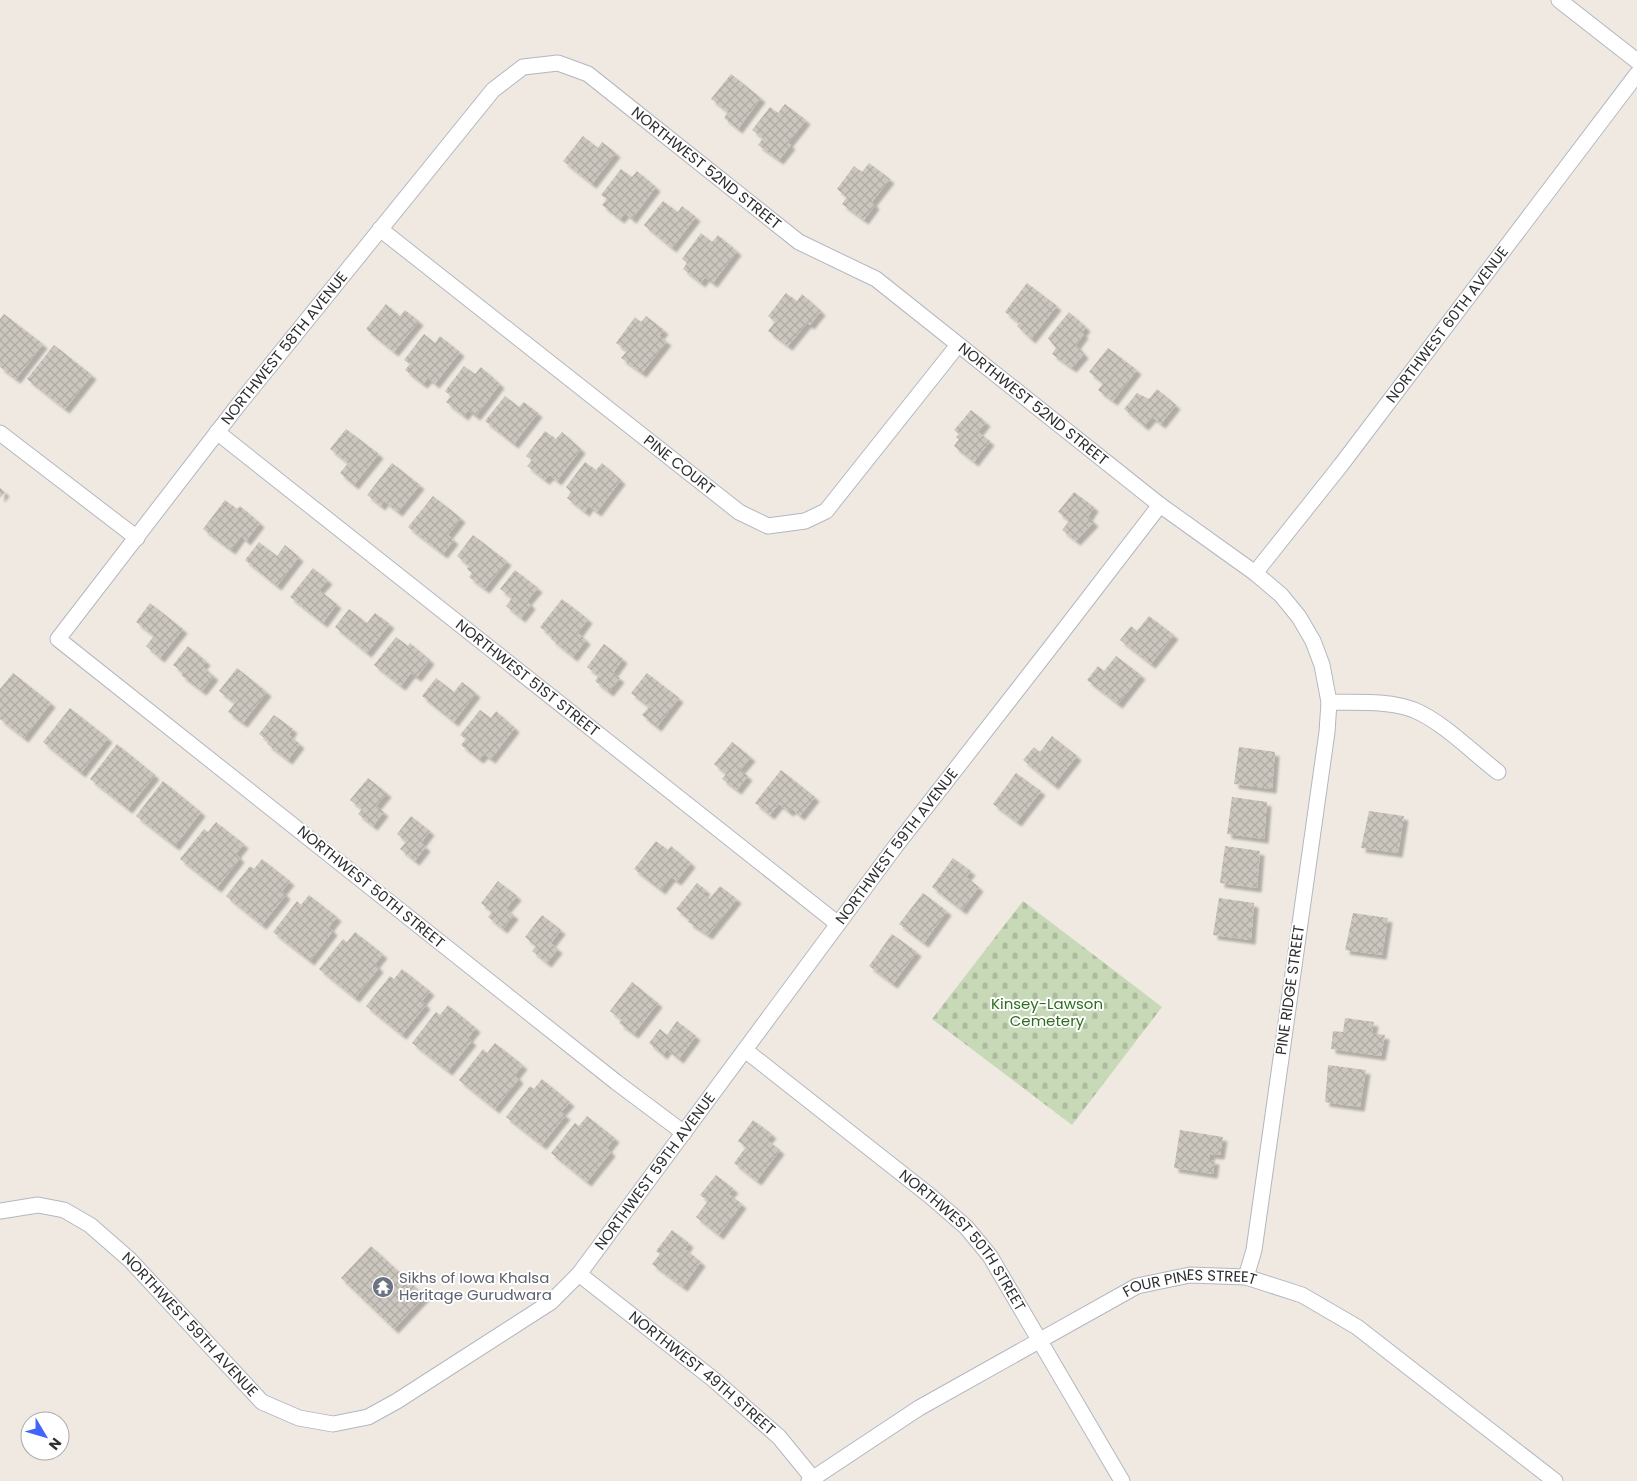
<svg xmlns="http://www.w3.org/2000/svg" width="1637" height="1481" font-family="Poppins,sans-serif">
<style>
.cemetery{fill:url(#cemetery-stones)}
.building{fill:url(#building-cross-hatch);filter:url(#shadow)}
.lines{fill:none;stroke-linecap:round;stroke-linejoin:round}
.street-casing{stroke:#b4b7c1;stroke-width:17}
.street{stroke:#fff;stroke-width:15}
.labels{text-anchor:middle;stroke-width:4;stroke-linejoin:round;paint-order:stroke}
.street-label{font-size:15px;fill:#2e2e2e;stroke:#fff}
.park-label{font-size:15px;fill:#2c6e1b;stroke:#fff}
.worship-label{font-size:15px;fill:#5b616d;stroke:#fff;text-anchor:start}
</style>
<defs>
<pattern id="cemetery-stones" width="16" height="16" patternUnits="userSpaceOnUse" patternTransform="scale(1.25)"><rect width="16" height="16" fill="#c8d9b8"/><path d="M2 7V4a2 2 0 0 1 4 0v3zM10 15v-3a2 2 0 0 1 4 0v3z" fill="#acbb9e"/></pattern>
<pattern id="building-cross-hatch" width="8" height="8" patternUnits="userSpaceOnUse" patternTransform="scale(1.25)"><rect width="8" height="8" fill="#cbc7bf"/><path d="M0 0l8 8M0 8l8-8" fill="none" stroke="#afaba4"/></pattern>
<filter id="shadow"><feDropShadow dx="4.5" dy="4.5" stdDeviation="1" flood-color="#0004"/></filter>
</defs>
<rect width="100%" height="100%" fill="#efe9e1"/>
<polygon class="cemetery" points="1023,901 1162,1007 1072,1125 932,1019"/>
<g class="building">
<polygon points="731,74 761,98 738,129 724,118 728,112 711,99"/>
<polygon points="785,104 806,120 788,143 791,145 779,160 758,145 763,138 752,130 770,107 778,113"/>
<polygon points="583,136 598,148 602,142 616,153 592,184 563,161"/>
<polygon points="869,163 890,179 872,202 875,205 864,220 842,204 847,197 837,189 854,166 862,172"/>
<polygon points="621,169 632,177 637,171 656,187 632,219 625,213 620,219 602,205 607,199 601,195"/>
<polygon points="663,201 678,212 682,206 696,217 672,248 644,225"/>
<polygon points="701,233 712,242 718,235 737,251 713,283 705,277 701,283 683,269 687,263 682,259"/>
<polygon points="1027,283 1057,306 1031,339 1017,326 1019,323 1005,312"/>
<polygon points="786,293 797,301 802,294 821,311 810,325 807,323 788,346 768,331 775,322 768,316"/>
<polygon points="386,304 400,316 405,310 419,321 394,352 366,329"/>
<polygon points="1069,312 1086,327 1082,332 1084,334 1076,345 1084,354 1072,368 1052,354 1056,348 1048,338"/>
<polygon points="4,314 43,344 16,379 0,367 0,319"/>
<polygon points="646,316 664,330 659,336 667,341 642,373 621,358 627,351 616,343 635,317 641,322"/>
<polygon points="424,334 435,343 440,336 460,352 435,384 428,378 423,384 405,370 410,364 404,360"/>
<polygon points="54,345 92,375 65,409 27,379"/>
<polygon points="1108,348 1137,370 1113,401 1098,390 1103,383 1089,372"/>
<polygon points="464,366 475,374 481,367 500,384 476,416 468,410 464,416 446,402 451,396 445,391"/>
<polygon points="1157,389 1176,405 1161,424 1152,417 1144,426 1124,409 1137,393 1149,399"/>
<polygon points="505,396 519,407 524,402 538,413 514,444 485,421"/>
<polygon points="971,410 986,422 978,432 990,441 974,462 954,446 959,439 956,437 959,434 954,430"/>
<polygon points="346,429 379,454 354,485 340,473 348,463 330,449"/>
<polygon points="545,431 556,439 562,432 581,449 557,481 550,475 545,480 527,466 532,460 526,456"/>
<polygon points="585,462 596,470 602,463 621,480 597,512 589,506 585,512 567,498 571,492 566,487"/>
<polygon points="392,463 420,485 398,512 384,501 381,506 367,495"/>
<polygon points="0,488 5,492 0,498"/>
<polygon points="1074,492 1094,507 1088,517 1094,522 1076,541 1062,530 1069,521 1058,512"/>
<polygon points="433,496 461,518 448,535 454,540 443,554 408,527"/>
<polygon points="225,500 237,509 240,506 260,523 246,541 241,536 231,550 203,529"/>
<polygon points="473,535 507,561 485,589 469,577 472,573 467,569 469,566 457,556"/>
<polygon points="259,542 277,556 285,545 299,557 277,586 245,560"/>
<polygon points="313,568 328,580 319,590 337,604 323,623 290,597"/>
<polygon points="515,570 538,588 527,601 531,605 521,618 506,606 512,598 500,589"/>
<polygon points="562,599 588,619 578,633 586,640 573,657 551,639 552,637 540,627"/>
<polygon points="150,603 183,629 160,658 146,646 154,636 136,622"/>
<polygon points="349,609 367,623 375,613 390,624 367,653 335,627"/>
<polygon points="1149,616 1174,635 1151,664 1120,640 1131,626 1137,631"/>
<polygon points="396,637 408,646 410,643 430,660 417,677 411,673 401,686 374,665"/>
<polygon points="604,644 623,659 613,673 620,678 609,692 595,681 599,676 587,667"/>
<polygon points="188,646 206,661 202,666 214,676 202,691 181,675 183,672 173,665"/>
<polygon points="1116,656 1141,675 1118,704 1087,680 1098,666 1104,671"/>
<polygon points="237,668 267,692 243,723 228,712 235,703 219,691"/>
<polygon points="13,673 51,703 24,738 0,719 0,689"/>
<polygon points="647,673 679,698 657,727 642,715 649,707 631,693"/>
<polygon points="436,678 454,692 462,682 476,693 454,722 422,696"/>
<polygon points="70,708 108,738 81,773 43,742"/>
<polygon points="480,710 491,718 496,711 515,728 491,759 484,754 479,759 461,745 466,739 460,735"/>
<polygon points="274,715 293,729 289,735 300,744 288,760 267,744 269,741 259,734"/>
<polygon points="1052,736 1077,756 1054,785 1023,760 1034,747 1040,752"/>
<polygon points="732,742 751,757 740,770 748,776 737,790 722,779 726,774 714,764"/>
<polygon points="117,744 155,775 128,809 90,779"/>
<polygon points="1239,747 1275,752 1272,789 1234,784"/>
<polygon points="781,770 815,797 800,816 792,809 789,812 779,804 770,815 755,803"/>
<polygon points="1016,773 1041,791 1017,822 993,804"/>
<polygon points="368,778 387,793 376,806 384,812 373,826 358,814 362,809 350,800"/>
<polygon points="163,781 201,812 175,846 136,816"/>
<polygon points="1232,797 1267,802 1264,839 1227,834"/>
<polygon points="1369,811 1404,816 1398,853 1361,848"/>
<polygon points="411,816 430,831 421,843 426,847 415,861 400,849 406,842 397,834"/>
<polygon points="216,822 244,844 236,854 240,858 217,888 180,859 204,829 208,832"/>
<polygon points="656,841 668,850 671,846 691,863 677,881 671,877 661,890 634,869"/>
<polygon points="1225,846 1260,851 1257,888 1220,883"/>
<polygon points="953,858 971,871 966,877 979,887 962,910 932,887"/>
<polygon points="262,859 290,881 282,891 286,895 262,925 226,896 250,866 254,869"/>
<polygon points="498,881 517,896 506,909 514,915 503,929 488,917 492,912 481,903"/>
<polygon points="697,883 706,890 703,894 709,899 720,886 737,899 708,935 688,922 690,920 676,909"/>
<polygon points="923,893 947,911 924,943 899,924"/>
<polygon points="309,895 337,917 329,927 333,931 310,961 273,932 297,901 301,905"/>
<polygon points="1219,898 1254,903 1251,940 1213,935"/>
<polygon points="1353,913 1388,918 1382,955 1345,950"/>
<polygon points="542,915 561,930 551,943 558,949 547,963 532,951 536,946 525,937"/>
<polygon points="355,932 383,954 375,964 379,968 355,998 319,969 343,939 347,942"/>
<polygon points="892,934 917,952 893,984 869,966"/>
<polygon points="402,969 430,991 422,1001 426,1005 402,1035 366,1006 390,976 394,979"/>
<polygon points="632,982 658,1003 634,1034 619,1023 622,1020 610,1011"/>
<polygon points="448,1005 476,1028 468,1038 472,1041 448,1071 412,1043 436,1012 440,1015"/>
<polygon points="1345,1018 1374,1022 1372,1033 1385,1035 1381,1056 1331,1049 1333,1031 1343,1032"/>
<polygon points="677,1021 696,1036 679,1059 667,1049 663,1055 649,1043 660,1029 667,1035"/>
<polygon points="495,1043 523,1065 515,1075 519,1079 495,1109 459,1080 483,1049 487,1053"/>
<polygon points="1328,1065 1366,1070 1360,1107 1325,1102"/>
<polygon points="542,1079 570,1102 561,1112 566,1115 542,1145 506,1117 530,1086 534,1089"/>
<polygon points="587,1116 615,1138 607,1148 611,1152 587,1182 551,1153 575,1123 579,1126"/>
<polygon points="753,1120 772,1134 767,1140 780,1150 757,1181 734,1163 746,1147 738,1141"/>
<polygon points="1180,1130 1223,1137 1220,1155 1210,1154 1210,1160 1215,1160 1213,1174 1174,1168"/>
<polygon points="716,1175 734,1189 729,1194 742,1204 719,1235 696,1217 708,1201 700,1195"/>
<polygon points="672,1230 689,1243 685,1249 701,1262 683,1287 652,1264 660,1254 656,1251"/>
<polygon points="371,1246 425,1296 394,1329 341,1278"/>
</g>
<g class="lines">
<g class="street-casing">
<g id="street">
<polyline points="1559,0 1637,61"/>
<path id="s1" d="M 380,229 L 739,512 L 768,526 L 805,521 L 826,511 L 958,345"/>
<path id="s2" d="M 217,432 L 838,924"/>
<polyline points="0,433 137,538"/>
<path id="s3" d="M 1255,573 L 1341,465 L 1637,74"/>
<path d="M 1329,702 C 1356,703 1388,700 1414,710 C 1443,722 1473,753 1498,772"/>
<path id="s4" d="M 745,1050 L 929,1195 L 966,1227 L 990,1256 L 1122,1481"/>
<path id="s5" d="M 684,1133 L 616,1082 L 58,639 L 239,404 L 493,90 L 523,67 L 558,63 L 588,74 L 799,242 L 876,279 L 1160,505 L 1255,573 L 1281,595 L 1299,617 L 1313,641 L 1322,665 L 1329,702 L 1327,732 L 1254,1250 L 1246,1277"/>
<path id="s6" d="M 0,1211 L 38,1205 L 64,1210 L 90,1225 L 130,1260 L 262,1402 L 299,1418 L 333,1424 L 368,1417 L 397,1401 L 551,1302 L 579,1274 L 895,847 L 1050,648 L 1160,505"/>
<path id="s7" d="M 579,1274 L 713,1379 L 779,1437 L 815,1481"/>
<path id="s8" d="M 809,1481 L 919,1408 L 1137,1286 L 1190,1275 L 1246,1277 L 1302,1295 L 1357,1327 L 1555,1481"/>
</g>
</g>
<use href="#street" class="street"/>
</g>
<defs>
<g id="temple-disc" transform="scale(1.125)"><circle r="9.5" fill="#6b7280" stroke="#fff"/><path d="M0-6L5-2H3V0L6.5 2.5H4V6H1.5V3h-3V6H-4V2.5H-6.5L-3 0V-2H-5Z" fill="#fff"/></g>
</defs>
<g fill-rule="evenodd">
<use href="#temple-disc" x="383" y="1287"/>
</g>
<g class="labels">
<g class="street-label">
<text dy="5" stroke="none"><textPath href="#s5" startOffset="1754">NORTHWEST 52ND STREET</textPath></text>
<text dy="5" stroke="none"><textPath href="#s3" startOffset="314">NORTHWEST 60TH AVENUE</textPath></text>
<text dy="5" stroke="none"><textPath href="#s5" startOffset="1166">NORTHWEST 58TH AVENUE</textPath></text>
<text dy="5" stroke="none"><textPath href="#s5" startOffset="2159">NORTHWEST 52ND STREET</textPath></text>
<text dy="5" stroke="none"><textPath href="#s1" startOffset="381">PINE COURT</textPath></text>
<text dy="5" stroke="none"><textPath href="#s2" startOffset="396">NORTHWEST 51ST STREET</textPath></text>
<text dy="5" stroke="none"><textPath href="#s6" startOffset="1241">NORTHWEST 59TH AVENUE</textPath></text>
<text transform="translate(371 887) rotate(39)" y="5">NORTHWEST 50TH STREET</text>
<text transform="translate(1290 990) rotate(-82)" y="5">PINE RIDGE STREET</text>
<text dy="5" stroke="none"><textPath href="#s6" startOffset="836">NORTHWEST 59TH AVENUE</textPath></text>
<text dy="5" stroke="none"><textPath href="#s4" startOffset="291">NORTHWEST 50TH STREET</textPath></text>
<text dy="5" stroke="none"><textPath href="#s8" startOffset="435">FOUR PINES STREET</textPath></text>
<text dy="5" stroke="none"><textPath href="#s6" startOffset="236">NORTHWEST 59TH AVENUE</textPath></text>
<text dy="5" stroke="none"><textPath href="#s7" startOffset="158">NORTHWEST 49TH STREET</textPath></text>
</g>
<g class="park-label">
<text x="1047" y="1009">Kinsey-Lawson<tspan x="1047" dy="17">Cemetery</tspan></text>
</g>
<g class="worship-label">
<text x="399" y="1283">Sikhs of Iowa Khalsa<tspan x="399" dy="17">Heritage Gurudwara</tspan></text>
</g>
</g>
<g transform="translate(45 1436) rotate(128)"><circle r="24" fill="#ffffff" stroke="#ababab"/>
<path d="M0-4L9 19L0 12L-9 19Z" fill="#4264fb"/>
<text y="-8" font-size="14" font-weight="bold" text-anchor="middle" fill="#2e2e2e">N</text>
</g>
</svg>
